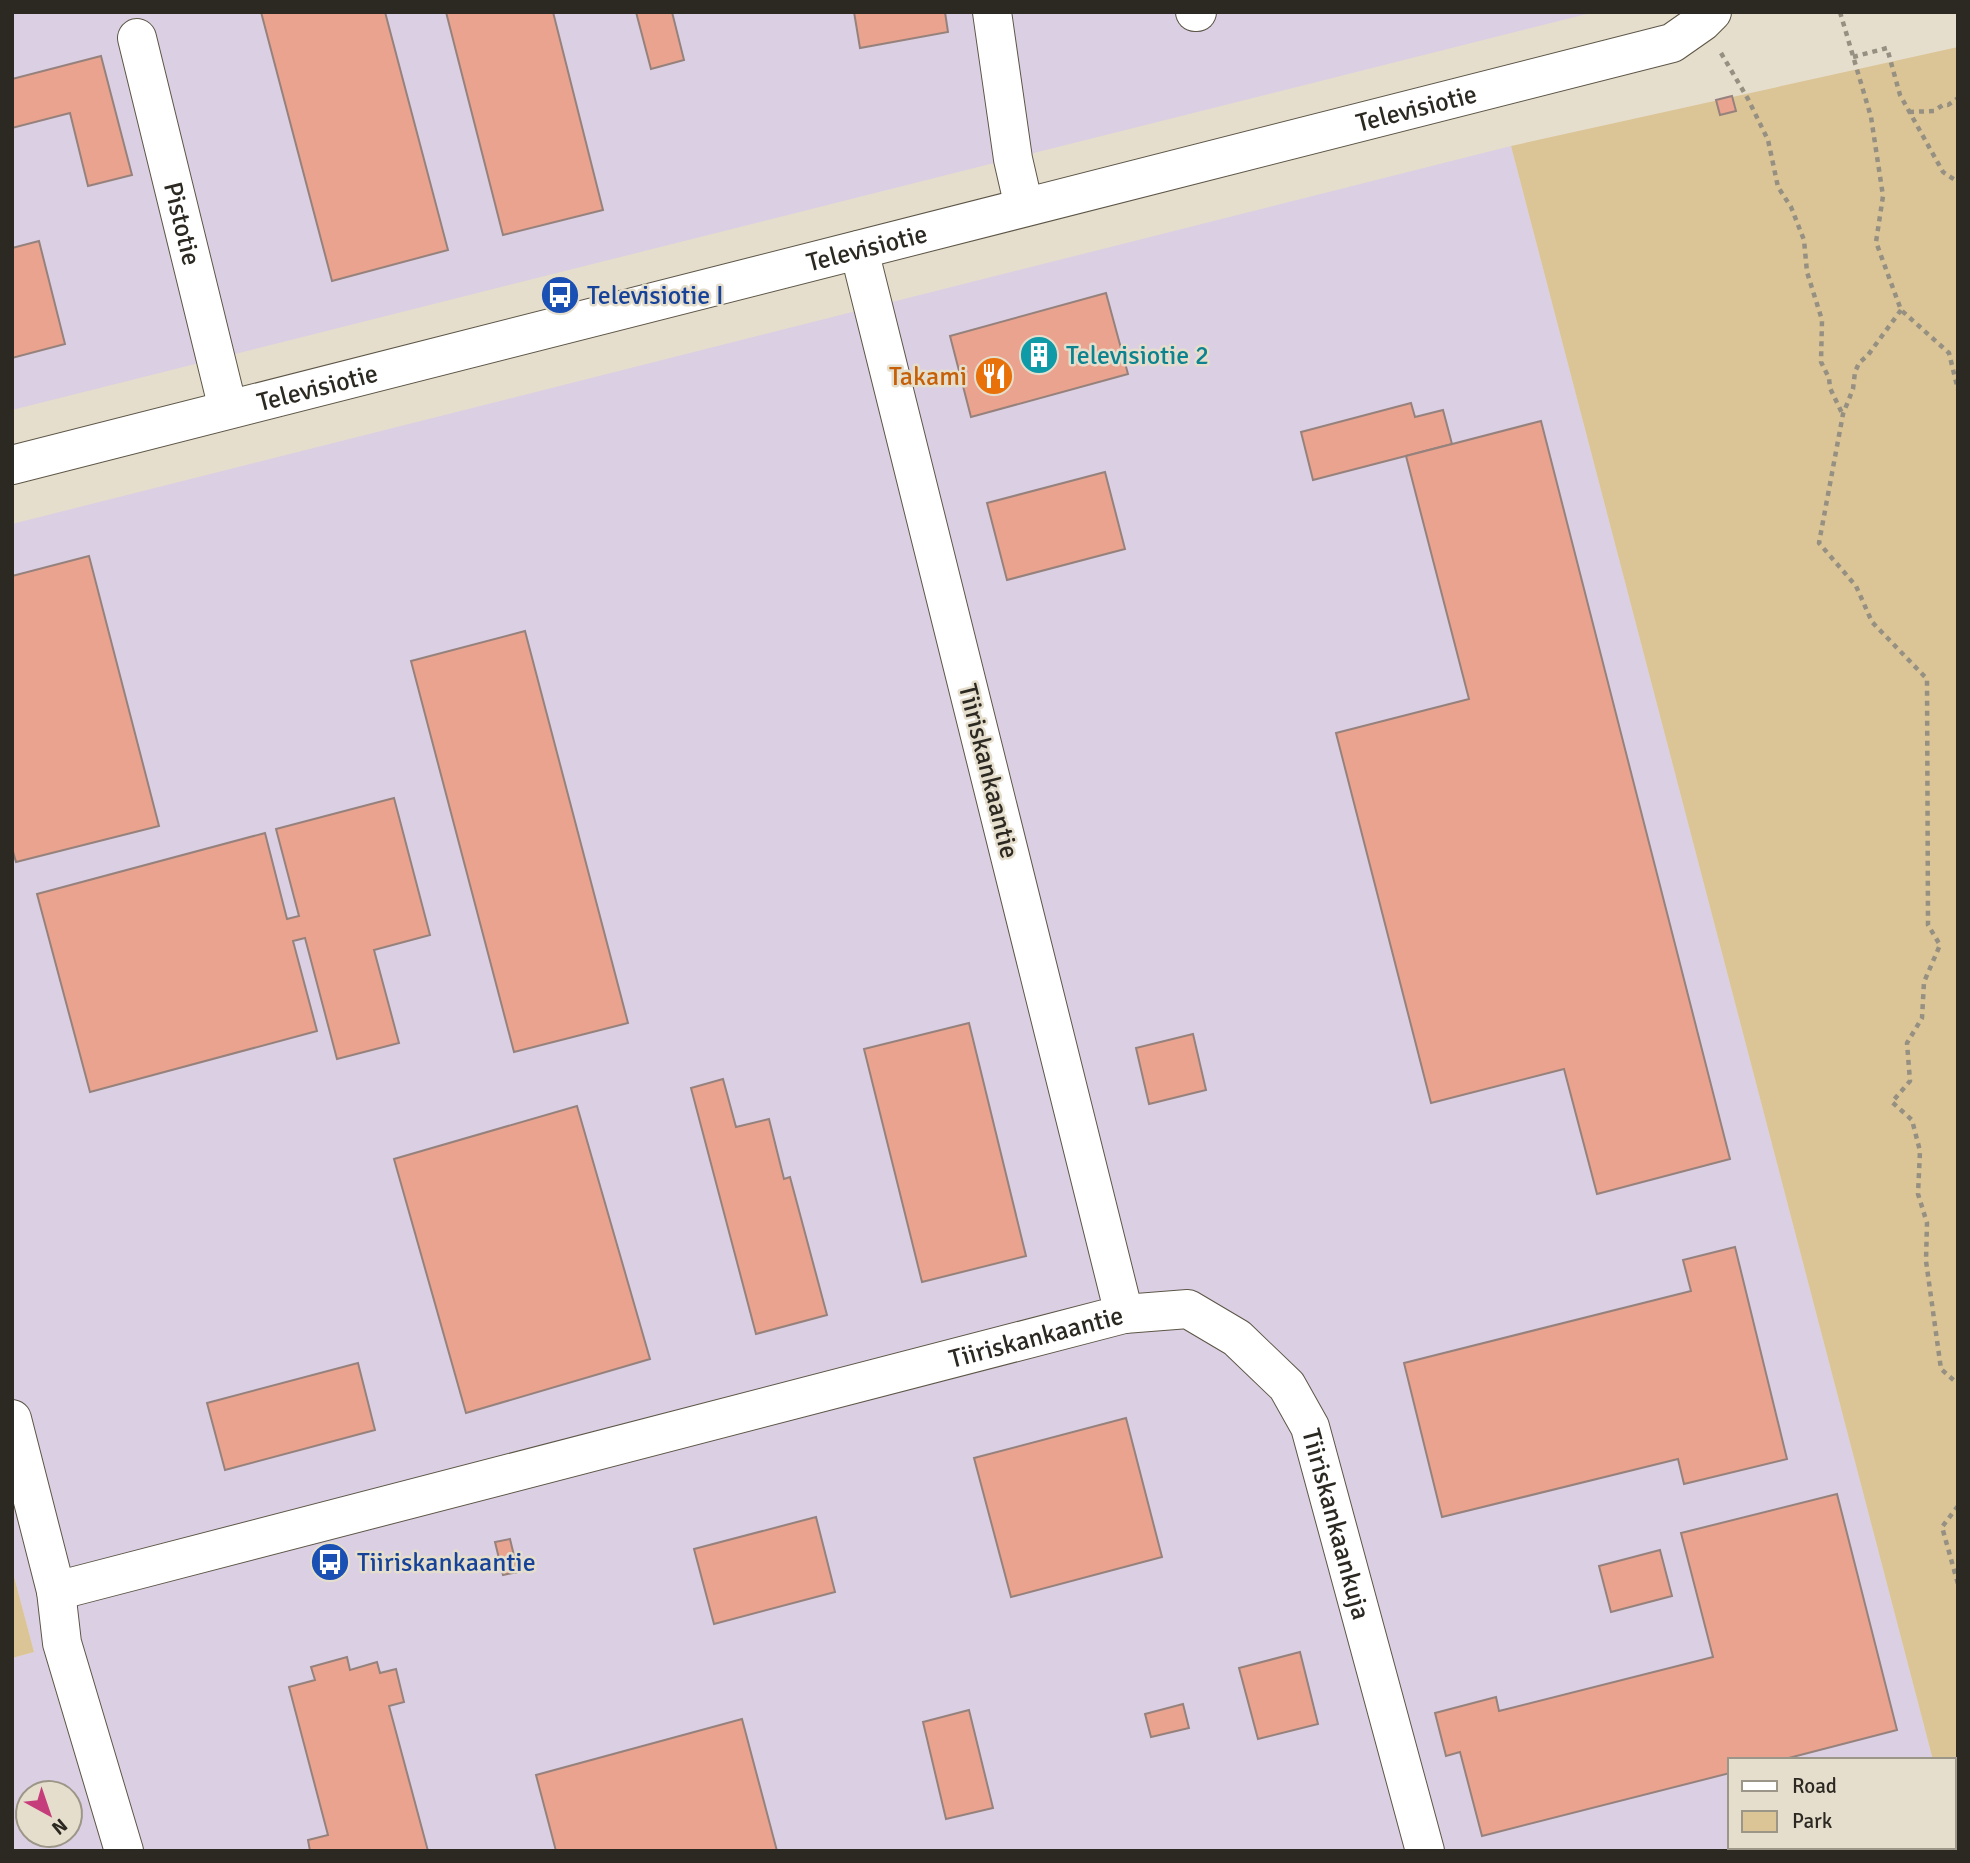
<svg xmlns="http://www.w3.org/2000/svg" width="1970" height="1863" font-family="Signika,sans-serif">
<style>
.industrial{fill:#dbcfe3;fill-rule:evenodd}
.green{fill:#dbc597}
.building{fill:#eaa38f;stroke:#96827d;stroke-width:2}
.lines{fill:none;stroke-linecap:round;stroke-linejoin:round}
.minor-casing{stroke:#5d5647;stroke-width:40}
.path{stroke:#959082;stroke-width:4.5;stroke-dasharray:5 5;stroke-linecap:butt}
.minor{stroke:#fff;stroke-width:38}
.labels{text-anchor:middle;stroke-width:5;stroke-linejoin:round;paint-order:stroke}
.street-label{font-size:26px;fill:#2c2922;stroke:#e6decc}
.transit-label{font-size:26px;fill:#164399;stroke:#e6decc;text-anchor:start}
.culture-label{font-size:26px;fill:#0d838f;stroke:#e6decc;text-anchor:start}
.food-label{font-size:26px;fill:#c56008;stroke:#e6decc;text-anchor:end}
</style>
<rect width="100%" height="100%" fill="#e6decc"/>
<g class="industrial">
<polygon points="12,12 1595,12 12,410"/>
<path d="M 1511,146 L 1933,1760 L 1730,1760 L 1730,1847 L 1954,1847 L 1954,1840 L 1957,1851 L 12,1851 L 12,1658 L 34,1652 L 12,1569 L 12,524 ZM 28,1793 L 70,1793 L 70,1835 L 28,1835 Z"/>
</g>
<g class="green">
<polygon points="1958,47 1958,1851 1957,1851 1954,1840 1954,1760 1933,1760 1511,146"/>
<polygon points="12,1569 34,1652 12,1658"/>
</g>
<g class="building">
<polygon points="261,12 385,12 448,250 332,281"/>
<polygon points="446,12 553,12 603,210 503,235"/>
<polygon points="636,12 672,12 684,60 651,69"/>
<polygon points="854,12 945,12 948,32 860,48"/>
<polygon points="101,56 132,175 88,186 70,113 12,128 12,79"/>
<polygon points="1732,96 1736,111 1720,115 1716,100"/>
<polygon points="39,241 65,344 12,358 12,248"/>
<polygon points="1106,293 1128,374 971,417 950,336"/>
<polygon points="1411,403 1415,417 1443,410 1452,444 1313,480 1301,432"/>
<polygon points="1541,421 1730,1159 1597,1194 1564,1069 1431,1103 1336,733 1469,699 1406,456"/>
<polygon points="1105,472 1125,549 1007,580 987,503"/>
<polygon points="89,556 159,826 16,862 12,848 12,576"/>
<polygon points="525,631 628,1023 514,1052 411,661"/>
<polygon points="394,798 430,935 374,950 399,1043 337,1059 305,938 293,941 317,1031 90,1092 37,894 265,833 287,919 299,916 276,829"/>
<polygon points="969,1023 1026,1256 922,1282 864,1049"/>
<polygon points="1193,1034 1206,1090 1149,1104 1136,1048"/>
<polygon points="723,1079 736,1127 769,1119 784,1179 790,1177 827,1315 756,1334 691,1088"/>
<polygon points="577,1106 650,1359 466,1413 394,1159"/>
<polygon points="1735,1247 1787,1459 1684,1484 1678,1459 1442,1517 1404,1363 1691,1291 1683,1260"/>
<polygon points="358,1363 375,1430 225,1470 207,1403"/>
<polygon points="1126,1418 1162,1557 1011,1597 974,1458"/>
<polygon points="1837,1494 1897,1730 1781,1760 1730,1760 1730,1773 1482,1836 1460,1752 1446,1756 1435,1713 1496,1697 1499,1711 1713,1657 1681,1533"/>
<polygon points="816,1517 835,1592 714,1624 694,1549"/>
<polygon points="510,1539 518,1572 503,1575 495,1542"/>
<polygon points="1660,1550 1672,1596 1611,1612 1599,1566"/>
<polygon points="1300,1652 1318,1724 1258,1739 1239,1668"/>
<polygon points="347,1657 350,1670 377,1662 380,1673 396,1669 404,1702 389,1706 428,1851 310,1851 308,1840 328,1835 289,1687 315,1680 311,1667"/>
<polygon points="1183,1704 1189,1728 1151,1737 1145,1714"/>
<polygon points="969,1710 993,1808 946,1819 923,1722"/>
<polygon points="742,1719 777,1851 556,1851 536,1775"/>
<polygon points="1869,1847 1911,1847 1912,1851 1857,1851"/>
</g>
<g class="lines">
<g class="minor-casing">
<g id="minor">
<polyline points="992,12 1013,159 1024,207"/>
<polyline points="1195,12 1197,12"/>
<path id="s1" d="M 137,38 L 228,409"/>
<path id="s2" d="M 12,465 L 1672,43 L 1702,22 L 1712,12"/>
<path id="s3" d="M 1124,1314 L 1188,1309 L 1237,1338 L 1287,1386 L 1310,1427 L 1425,1851"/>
<path id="s4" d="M 12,1419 L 56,1591 L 1124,1314 L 859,250"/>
<polyline points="56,1591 62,1643 124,1851"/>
</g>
</g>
<g class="path">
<polyline points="1840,12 1871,117 1883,196 1876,242 1901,310 1949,353 1958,390"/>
<polyline points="1721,53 1748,99 1768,140 1778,187 1791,207 1804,240 1807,272 1822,320 1821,362 1829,378 1830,388 1842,413"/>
<polyline points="1853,57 1887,48 1900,95 1943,172 1958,182"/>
<polyline points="1909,112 1934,111 1943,105 1948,105 1958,98"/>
<polyline points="1901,310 1868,355 1859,363 1855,372 1853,389 1843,414 1819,543 1856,586 1872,622 1927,679 1928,925 1940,945 1924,982 1922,1018 1907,1043 1910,1081 1892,1102 1912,1120 1920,1151 1918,1194 1927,1223 1926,1261 1941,1369 1958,1384"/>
<polyline points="1958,1506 1942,1527 1958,1584"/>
<polyline points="1954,1814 1958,1813"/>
</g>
<use href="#minor" class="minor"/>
</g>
<defs>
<g id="bus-disc" transform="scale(2.0125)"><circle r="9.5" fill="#1a4fb4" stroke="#e6decc"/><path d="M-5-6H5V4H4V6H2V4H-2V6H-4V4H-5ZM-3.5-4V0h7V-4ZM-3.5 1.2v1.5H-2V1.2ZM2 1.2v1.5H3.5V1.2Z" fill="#fff"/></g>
<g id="building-disc" transform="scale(2.0125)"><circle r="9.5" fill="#0f9aa8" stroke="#e6decc"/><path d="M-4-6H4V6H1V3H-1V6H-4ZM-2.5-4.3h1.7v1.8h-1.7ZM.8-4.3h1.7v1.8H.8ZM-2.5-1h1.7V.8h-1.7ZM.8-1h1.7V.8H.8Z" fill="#fff"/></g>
<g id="restaurant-disc" transform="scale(2.0125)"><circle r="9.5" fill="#e8710a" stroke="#e6decc"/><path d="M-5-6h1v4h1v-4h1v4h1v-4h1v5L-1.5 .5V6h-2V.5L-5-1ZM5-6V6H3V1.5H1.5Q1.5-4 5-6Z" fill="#fff"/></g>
</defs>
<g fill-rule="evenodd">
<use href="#bus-disc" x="560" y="295"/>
<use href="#building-disc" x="1039" y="355"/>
<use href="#restaurant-disc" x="994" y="376"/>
<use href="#bus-disc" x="330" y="1562"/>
</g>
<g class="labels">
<g class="street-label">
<text dy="9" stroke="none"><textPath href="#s2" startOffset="1449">Televisiotie</textPath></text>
<text dy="9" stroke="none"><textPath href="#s1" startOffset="191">Pistotie</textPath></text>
<text dy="9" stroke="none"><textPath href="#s2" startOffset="882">Televisiotie</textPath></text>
<text dy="9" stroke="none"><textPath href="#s2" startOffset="315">Televisiotie</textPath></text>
<text transform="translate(989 771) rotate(76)" y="9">Tiiriskankaantie</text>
<text dy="9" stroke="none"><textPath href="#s4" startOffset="1190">Tiiriskankaantie</textPath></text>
<text dy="9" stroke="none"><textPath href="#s3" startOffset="338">Tiiriskankaankuja</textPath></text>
</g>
<g class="transit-label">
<text x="587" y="304">Televisiotie I</text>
<text x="357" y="1571">Tiiriskankaantie</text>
</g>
<g class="culture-label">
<text x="1066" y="364">Televisiotie 2</text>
</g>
<g class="food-label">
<text x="967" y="385">Takami</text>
</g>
</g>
<rect width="1970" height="1863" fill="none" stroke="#2c2922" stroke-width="28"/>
<rect x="1728" y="1758" width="228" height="91" fill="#e6decc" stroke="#9c9688" stroke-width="2"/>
<rect x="1742" y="1781" width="35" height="10" fill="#ffffff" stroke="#9c9688" stroke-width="2"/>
<text x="1792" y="1793" font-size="21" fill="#2c2922">Road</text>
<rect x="1742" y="1811" width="35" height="21" fill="#dbc597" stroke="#9c9688" stroke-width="2"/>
<text x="1792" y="1828" font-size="21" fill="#2c2922">Park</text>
<g transform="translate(49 1814) rotate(140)"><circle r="33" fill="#e6decc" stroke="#9c9688" stroke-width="2"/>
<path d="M0-5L12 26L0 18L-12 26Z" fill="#c53e7b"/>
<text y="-10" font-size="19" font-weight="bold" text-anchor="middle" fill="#2c2922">N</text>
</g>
</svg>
